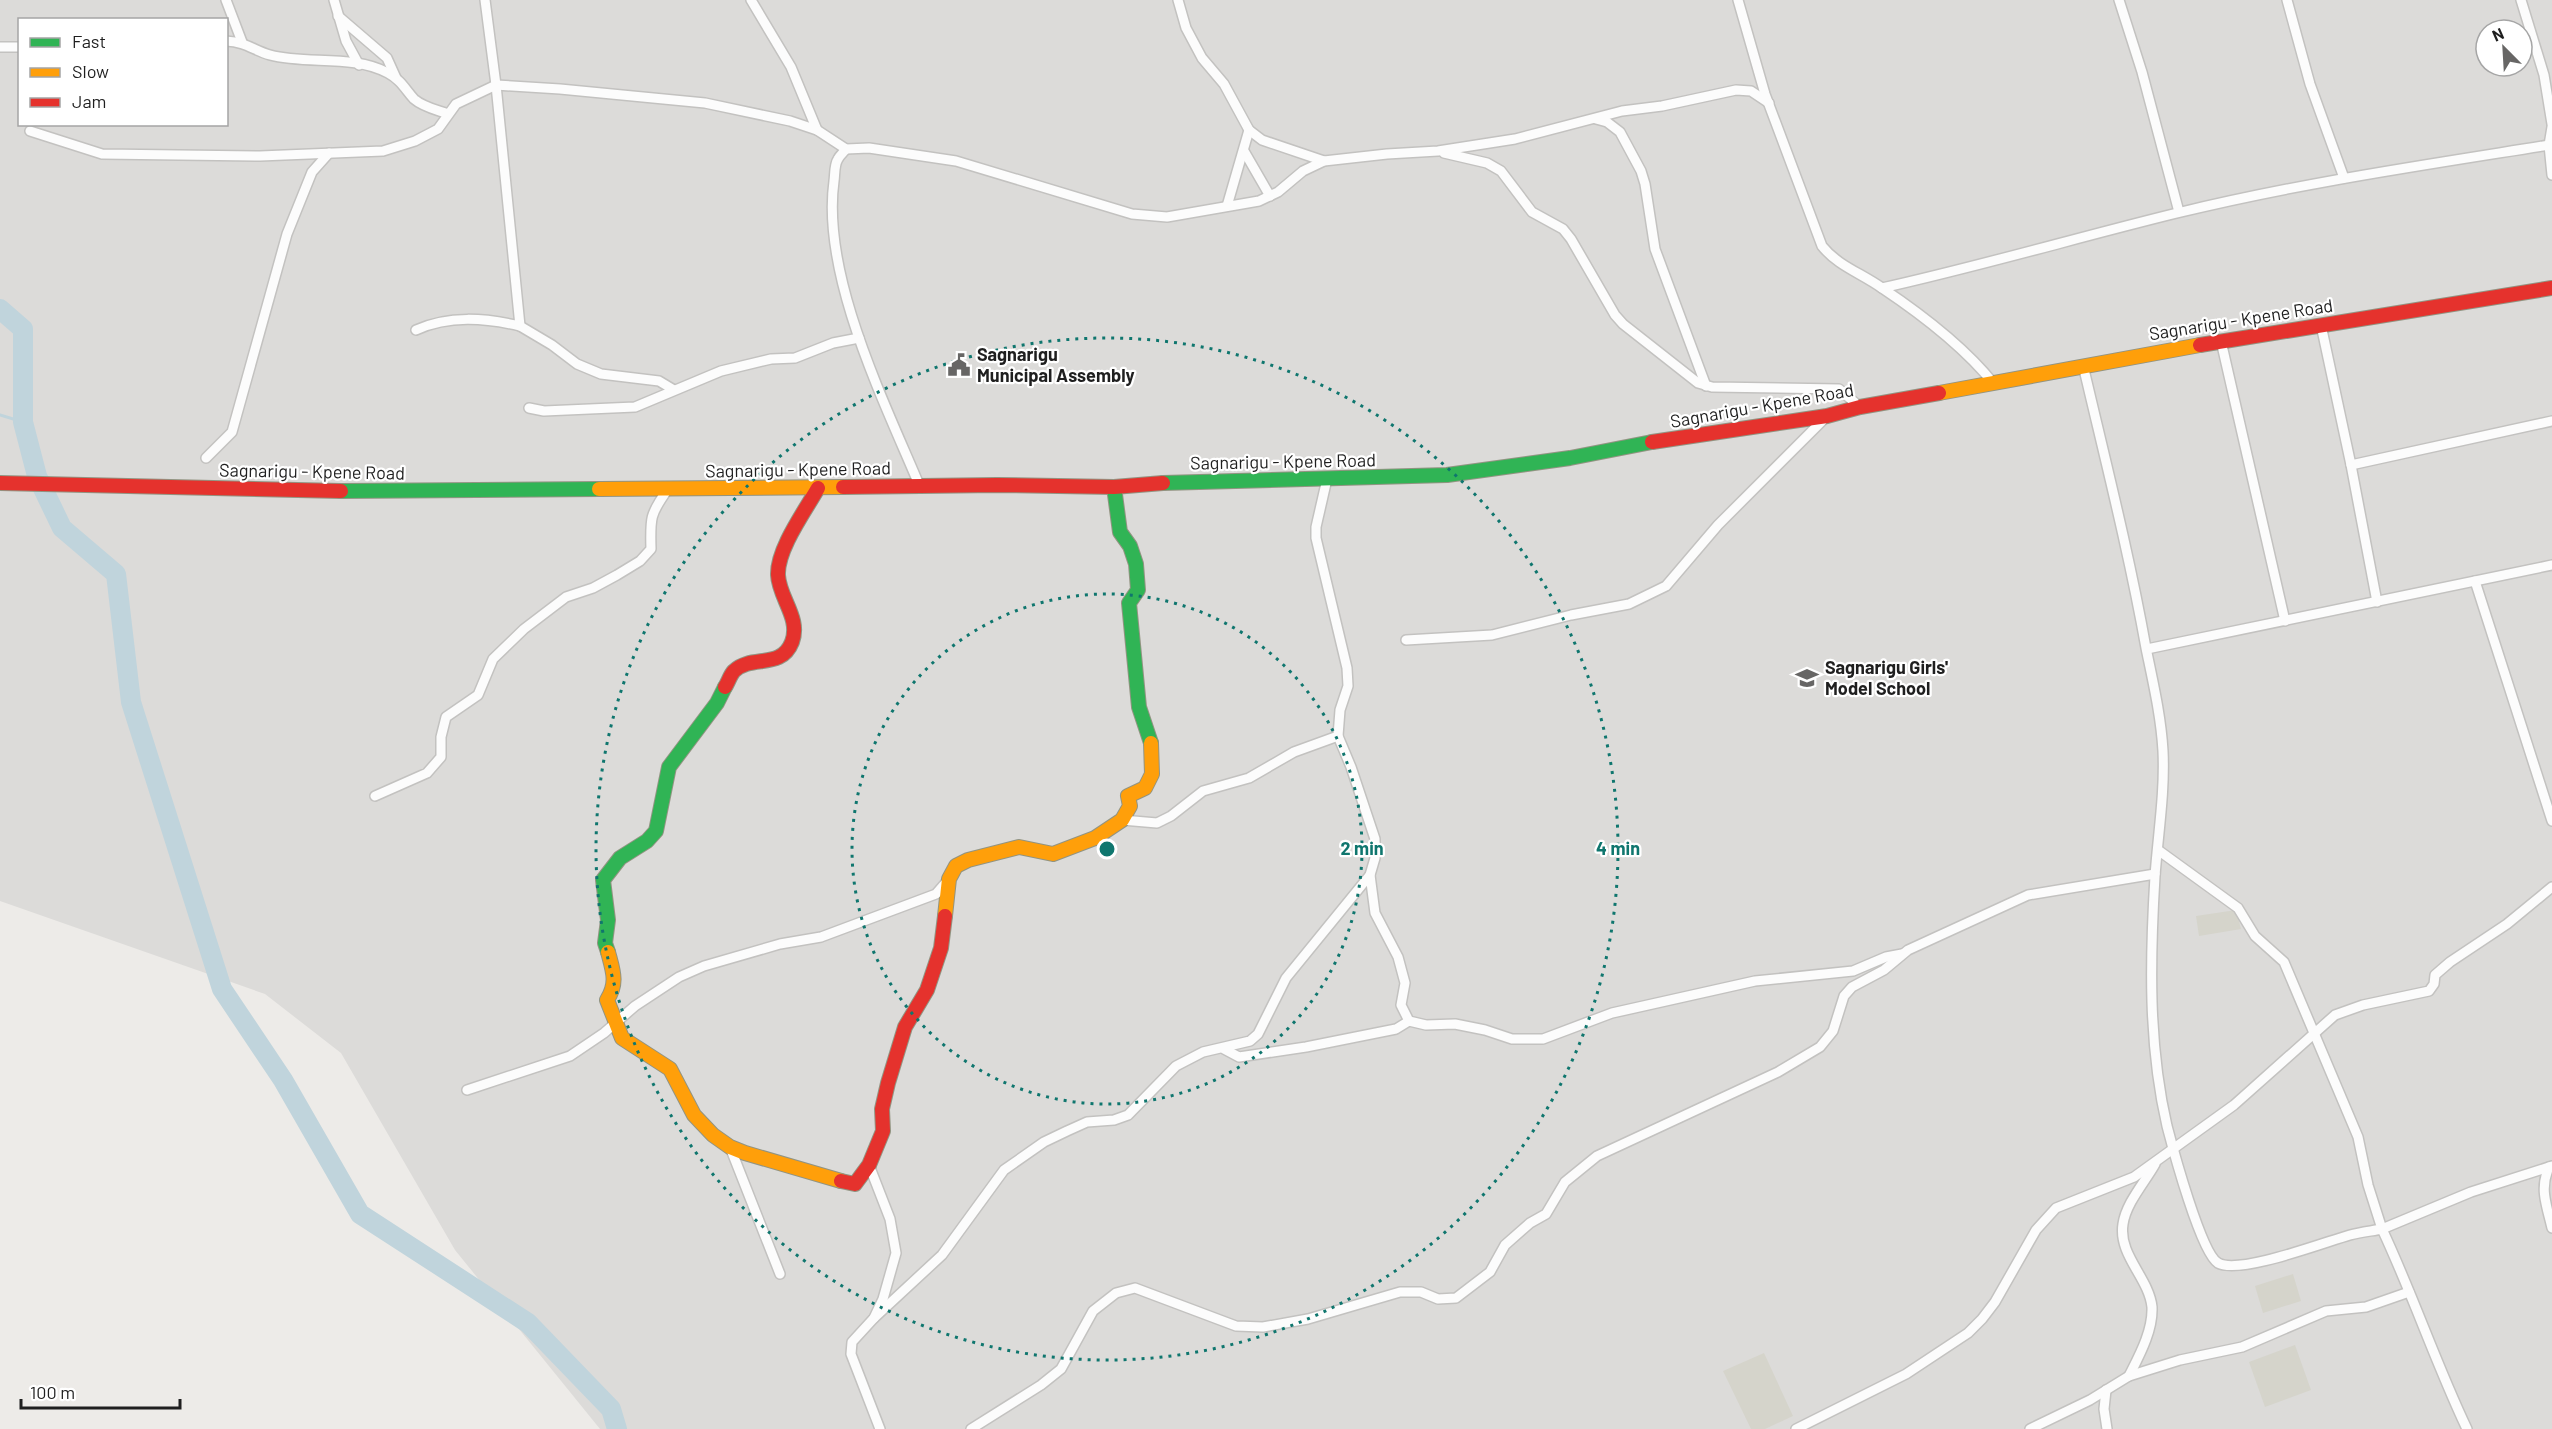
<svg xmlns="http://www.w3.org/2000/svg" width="2552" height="1429" font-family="Barlow,sans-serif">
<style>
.residential{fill:#dcdbd9;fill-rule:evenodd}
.construction{fill:#d5d4cb}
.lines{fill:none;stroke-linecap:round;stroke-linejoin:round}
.stream{stroke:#c0d4dc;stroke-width:3}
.river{stroke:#c0d4dc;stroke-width:20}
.street-casing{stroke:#c3c2c0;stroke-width:12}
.fast-casing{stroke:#929482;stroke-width:16}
.slow-casing{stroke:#929482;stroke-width:16}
.jam-casing{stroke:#929482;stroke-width:16}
.street{stroke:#fcfcfc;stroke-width:9}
.fast{stroke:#30b455;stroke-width:14}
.slow{stroke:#ff9f0a;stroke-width:14}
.jam{stroke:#e5322d;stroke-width:14}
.ring{fill:none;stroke:#0f766e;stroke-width:3;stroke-dasharray:3 6}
.labels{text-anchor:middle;stroke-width:4.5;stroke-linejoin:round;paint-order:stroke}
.street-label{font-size:18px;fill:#1f1f1f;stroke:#fff}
.poi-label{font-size:18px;font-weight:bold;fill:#1f1f1f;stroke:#fff;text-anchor:start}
.centre{fill:#0f766e;stroke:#fff;stroke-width:3}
.ring-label{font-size:18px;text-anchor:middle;font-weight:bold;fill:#0f766e;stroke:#fff;stroke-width:4.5;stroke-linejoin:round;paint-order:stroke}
</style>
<rect width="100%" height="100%" fill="#edebe8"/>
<path class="residential" d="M 0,0 L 2552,0 L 2552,1429 L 600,1429 L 455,1250 L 341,1053 L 265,994 L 0,901 ZM 20,20 L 226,20 L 226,124 L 20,124 ZM 2486,30 L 2522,30 L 2522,66 L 2486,66 Z"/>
<g class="construction">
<polygon points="2236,910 2241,929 2199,936 2196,916"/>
<polygon points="2293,1274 2301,1301 2263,1313 2255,1286"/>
<polygon points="2295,1345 2311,1390 2265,1407 2249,1362"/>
<polygon points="1764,1353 1793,1416 1765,1429 1751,1429 1723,1371"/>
</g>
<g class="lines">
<polyline class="stream" points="0,415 23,422"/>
<polyline class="river" points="0,309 23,329 23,422 37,476 62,528 116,574 131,702 222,989 283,1080 360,1214 528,1323 611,1409 617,1429"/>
<g class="street-casing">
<g id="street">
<polyline points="226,0 242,42"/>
<polyline points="334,0 346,41 359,65"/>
<polyline points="751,0 791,67 817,130"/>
<polyline points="1178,0 1186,28 1202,58 1224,84 1249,130 1262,140 1324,161"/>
<path d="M 1738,0 L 1765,94 L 1822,246 C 1838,266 1861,273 1882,288 C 1921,314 1965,348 1994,384"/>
<polyline points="2119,0 2142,72 2179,212"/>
<polyline points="2287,0 2310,84 2344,178"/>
<polyline points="2521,0 2544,75 2552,124"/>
<polyline points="338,16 387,58 396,78"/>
<path d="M 226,41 C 246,42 253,50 270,55 C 307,65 353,54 388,73 C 401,80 405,89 414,99 C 423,107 437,110 448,114"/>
<polyline points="0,47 20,47"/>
<polyline points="1596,119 1607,122 1620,132 1641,171 1645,184 1655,249 1706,386"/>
<polyline points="2552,127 2549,145 2552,175"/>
<polyline points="30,131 102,154 260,156 383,151 415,141 438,129 456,104 496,85 560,89 705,103 790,121 817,130 846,149 869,148 956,161 1132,214 1167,217 1259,201 1278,192 1303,171 1324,161 1387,154 1438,151 1515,139 1622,111 1662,106 1736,90 1751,91 1769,103"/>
<path d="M 846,149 C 844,152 840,155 838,159 C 834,165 835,175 834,181 C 821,275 884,401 920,487"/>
<polyline points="1244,151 1270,196"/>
<polyline points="1444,153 1487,163 1501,171 1532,212 1563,229 1571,239 1615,315 1623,324 1698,383 1712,387 1839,389 1860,407"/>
<polyline points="1227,206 1249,130"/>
<path d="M 1882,288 C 1981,266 2079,237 2177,213 C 2300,183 2424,165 2549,145"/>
<polyline points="2321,325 2351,465 2377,602"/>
<polyline points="520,326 552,345 577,364 601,374 659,381 674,390"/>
<path d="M 416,330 C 449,315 485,318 520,326 L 496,85 L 485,0"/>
<polyline points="2221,341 2285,621"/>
<path d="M 2083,365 C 2105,459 2129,553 2146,648 C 2153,682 2161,716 2163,751 C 2165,793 2158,834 2155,876 C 2150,959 2148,1044 2167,1126 C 2173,1149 2201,1253 2218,1263 C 2239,1275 2325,1242 2350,1235 C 2361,1232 2372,1231 2382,1229 C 2413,1295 2436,1364 2467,1429"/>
<polyline points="529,408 544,411 635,407 721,371 771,359 795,358 833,343 859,338"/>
<polyline points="206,458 232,432 287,234 312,172 329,153"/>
<polyline points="2351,465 2552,421"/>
<polyline points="1327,479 1316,527 1316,538 1347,668 1348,686 1340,710 1338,736 1351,767 1375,839 1375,858 1370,875 1375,913 1398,957 1405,983 1401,1005 1409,1021 1426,1025 1455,1024 1485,1030 1512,1039 1543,1039 1612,1013 1755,981 1853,971 1886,957 1902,954"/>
<polyline points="2475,581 2552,821"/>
<polyline points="1406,640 1492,635 1571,615 1629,604 1666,586 1718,525 1827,416"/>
<polyline points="2147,649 2552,565"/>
<path d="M 375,796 L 427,773 L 441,757 L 441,737 L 446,717 L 478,695 L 493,659 L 524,629 L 566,597 L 593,588 L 617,575 L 640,561 L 651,549 C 650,518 650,514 668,489"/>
<polyline points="1122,820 1157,823 1171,816 1203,791 1249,778 1294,752 1338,736"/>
<polyline points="2158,850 2238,908 2255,936 2284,962 2358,1137 2368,1185 2382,1229 2471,1192 2552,1166"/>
<polyline points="1224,1049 1239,1057 1306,1047 1396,1029 1409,1021"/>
<polyline points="467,1090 570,1056 604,1033 635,1006 679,977 704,966 780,944 821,937 936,894 949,879"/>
<polyline points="730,1147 780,1274"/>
<polyline points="869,1165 890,1219 896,1253 883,1299 874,1318 852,1342 851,1354 880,1429"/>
<path d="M 2549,1167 C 2539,1189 2547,1206 2552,1228"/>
<polyline points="874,1318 942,1255 1004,1170 1044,1142 1067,1131 1087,1122 1114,1120 1128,1115 1176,1066 1203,1052 1250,1041 1258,1034 1286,978 1370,875"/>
<path d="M 2129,1376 C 2139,1356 2153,1331 2152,1307 C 2149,1278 2118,1255 2123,1224 C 2126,1203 2145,1182 2155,1164"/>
<polyline points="2106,1390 2104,1409 2107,1429"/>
<polyline points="971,1429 1041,1385 1061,1369 1093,1311 1116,1293 1135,1288 1236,1326 1263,1327 1308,1319 1400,1292 1421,1292 1438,1299 1456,1298 1490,1272 1505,1245 1530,1223 1546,1214 1565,1182 1597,1156 1778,1072 1820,1047 1833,1031 1844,996 1852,987 1884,970 1908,950 2028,895 2155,874"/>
<polyline points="1796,1429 1906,1374 1968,1333 1982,1319 1995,1302 2036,1230 2056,1208 2134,1177 2234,1105 2335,1015 2363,1005 2429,991 2434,984 2435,975 2450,962 2507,924 2552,887"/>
<polyline points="2030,1429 2090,1400 2129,1376 2180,1360 2242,1347 2326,1311 2366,1307 2409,1292"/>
</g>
</g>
<g class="fast-casing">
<g id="fast">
<polyline points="1163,483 1447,475 1570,458 1652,442"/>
<polyline points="1114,487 1120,532 1130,546 1136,564 1138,590 1129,603 1139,707 1151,743"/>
<polyline points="341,491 599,489"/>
<polyline points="608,952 605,943 608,920 603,880 620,858 647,841 656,831 669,767 717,703 725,687"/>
</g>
</g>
<g class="slow-casing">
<g id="slow">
<polyline points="1939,393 2200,345"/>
<polyline points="599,489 843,487"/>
<polyline points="945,916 949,879 956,866 968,860 1019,847 1053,854 1095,838 1122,820 1130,806 1128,796 1145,788 1152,774 1151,743"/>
<path d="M 608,952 C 613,971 618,983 607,1000 L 622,1038 L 670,1069 L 694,1115 L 713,1135 L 730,1147 L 745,1153 L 841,1181"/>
</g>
</g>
<g class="jam-casing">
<g id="jam">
<polyline points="2200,345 2552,288"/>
<polyline points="1652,442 1827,416 1860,407 1939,393"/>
<polyline points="0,483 341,491"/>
<polyline points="843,487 997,485 1114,487 1163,483"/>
<path d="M 725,687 C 728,683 730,675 734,671 C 752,654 781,670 792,642 C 801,618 779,598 778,575 C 777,549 805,511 818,488"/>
<polyline points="841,1181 855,1184 869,1165 883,1131 882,1109 888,1083 905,1027 927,990 941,948 945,916"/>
</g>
</g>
<use href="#street" class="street"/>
<use href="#fast" class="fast"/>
<use href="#slow" class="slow"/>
<use href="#jam" class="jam"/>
</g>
<g class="ring">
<circle cx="1107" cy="849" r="255"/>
<circle cx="1107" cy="849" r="511"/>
</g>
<defs>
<g id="civic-bare" transform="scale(1.8)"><path d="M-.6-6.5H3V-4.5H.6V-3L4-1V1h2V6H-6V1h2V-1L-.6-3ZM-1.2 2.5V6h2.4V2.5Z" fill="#676665" stroke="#fff" stroke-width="2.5" paint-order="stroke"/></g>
<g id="school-bare" transform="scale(1.8)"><path d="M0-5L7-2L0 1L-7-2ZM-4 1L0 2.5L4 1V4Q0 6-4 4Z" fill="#676665" stroke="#fff" stroke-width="2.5" paint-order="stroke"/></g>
</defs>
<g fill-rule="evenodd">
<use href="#civic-bare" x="959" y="365"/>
<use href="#school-bare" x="1807" y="678"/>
</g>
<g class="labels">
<g class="street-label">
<text transform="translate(2241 320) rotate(-9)" y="6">Sagnarigu - Kpene Road</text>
<text transform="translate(1762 406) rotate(-10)" y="6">Sagnarigu - Kpene Road</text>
<text transform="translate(1283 462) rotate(-1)" y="6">Sagnarigu - Kpene Road</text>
<text transform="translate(798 470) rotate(-1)" y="6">Sagnarigu - Kpene Road</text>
<text transform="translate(312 472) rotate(1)" y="6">Sagnarigu - Kpene Road</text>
</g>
<g class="poi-label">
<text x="977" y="361">Sagnarigu<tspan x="977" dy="21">Municipal Assembly</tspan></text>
<text x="1825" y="674">Sagnarigu Girls'<tspan x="1825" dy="21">Model School</tspan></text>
</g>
</g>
<circle cx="1107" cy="849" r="9" class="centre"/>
<g class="ring-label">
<text x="1362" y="855">2 min</text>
<text x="1618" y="855">4 min</text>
</g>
<rect x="18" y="18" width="210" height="108" fill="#ffffff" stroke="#a5a5a5" stroke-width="1.5"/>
<rect x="30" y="38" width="30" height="9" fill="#30b455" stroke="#a5a5a5" stroke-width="1.5"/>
<text x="72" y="48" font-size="18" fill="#1f1f1f">Fast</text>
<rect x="30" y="68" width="30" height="9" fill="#ff9f0a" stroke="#a5a5a5" stroke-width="1.5"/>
<text x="72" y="78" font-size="18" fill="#1f1f1f">Slow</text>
<rect x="30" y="98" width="30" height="9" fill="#e5322d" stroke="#a5a5a5" stroke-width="1.5"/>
<text x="72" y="108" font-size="18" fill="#1f1f1f">Jam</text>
<g transform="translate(2504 48) rotate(336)"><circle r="28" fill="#ffffff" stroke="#a5a5a5" stroke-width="1.5"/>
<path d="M0-4.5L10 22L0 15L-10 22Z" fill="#676665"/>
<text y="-9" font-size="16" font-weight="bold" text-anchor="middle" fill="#1f1f1f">N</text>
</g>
<path d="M21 1399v9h159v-9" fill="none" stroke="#1f1f1f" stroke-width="3"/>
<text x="30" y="1399" font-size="18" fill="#1f1f1f" stroke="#ffffff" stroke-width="4.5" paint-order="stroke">100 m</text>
</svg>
